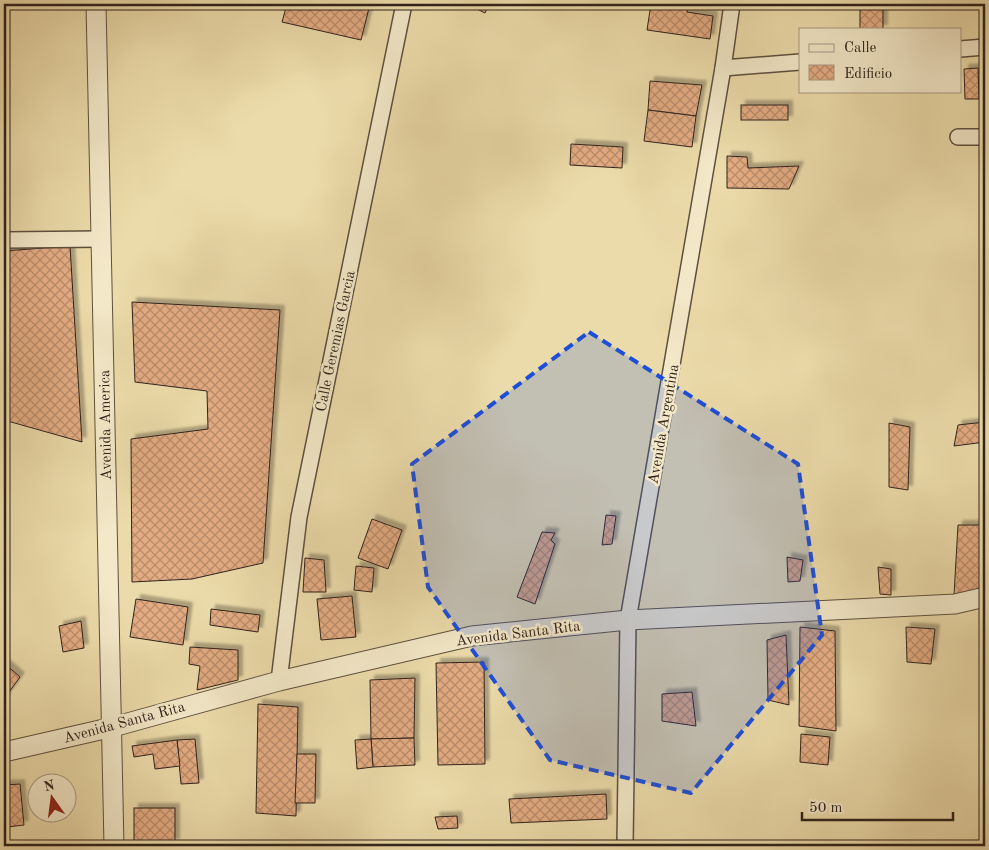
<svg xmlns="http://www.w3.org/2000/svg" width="989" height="850" font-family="'Old Standard TT',serif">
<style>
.building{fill:url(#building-cross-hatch);stroke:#2f221b;filter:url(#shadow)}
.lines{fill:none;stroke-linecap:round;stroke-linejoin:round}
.minor-casing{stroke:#5e503f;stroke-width:18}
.tertiary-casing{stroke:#5e503f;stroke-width:21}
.minor{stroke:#f3e8c8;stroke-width:15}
.tertiary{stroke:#f3e8c8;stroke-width:19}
.marked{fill:#1d4ed8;fill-opacity:0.2;stroke:#1d4ed8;stroke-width:4;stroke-dasharray:10 6;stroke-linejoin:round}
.labels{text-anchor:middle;stroke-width:5;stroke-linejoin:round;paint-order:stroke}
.street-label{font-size:15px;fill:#2f221b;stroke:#f3e8c8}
</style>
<defs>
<pattern id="building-cross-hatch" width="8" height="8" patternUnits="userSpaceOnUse" patternTransform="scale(1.25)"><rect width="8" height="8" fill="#e4ac83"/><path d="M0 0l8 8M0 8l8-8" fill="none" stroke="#b98c6a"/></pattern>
<filter id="shadow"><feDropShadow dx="4.5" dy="-4.5" stdDeviation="1" flood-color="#0004"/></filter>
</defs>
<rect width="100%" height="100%" fill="#ecdbaa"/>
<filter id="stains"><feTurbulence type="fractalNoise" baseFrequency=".004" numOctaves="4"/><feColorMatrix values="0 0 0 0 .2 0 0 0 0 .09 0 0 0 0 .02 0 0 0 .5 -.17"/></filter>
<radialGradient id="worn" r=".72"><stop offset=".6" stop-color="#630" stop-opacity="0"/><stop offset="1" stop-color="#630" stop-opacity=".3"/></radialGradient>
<g class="building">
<polygon points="287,4 370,4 361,40 282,22"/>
<polygon points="467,4 489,4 485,13"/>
<polygon points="651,4 688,4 687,12 713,16 710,39 647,30"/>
<rect x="860" y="4" width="23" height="25"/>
<polygon points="978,68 979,99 965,99 964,69"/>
<polygon points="650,81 702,85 696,116 648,110"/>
<rect x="741" y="105" width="47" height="15"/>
<polygon points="648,110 696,116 692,147 644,141"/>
<polygon points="571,144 623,147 622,168 570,165"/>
<polygon points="727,156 747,157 748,168 799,166 789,189 727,188"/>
<polygon points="70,246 82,442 4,420 4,251"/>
<polygon points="132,302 280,310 263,563 192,579 132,582 131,439 208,429 207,391 135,382"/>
<polygon points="985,422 985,442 954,446 958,425"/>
<polygon points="889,423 910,427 908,490 889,487"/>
<polygon points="606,515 616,516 612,544 602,545"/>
<polygon points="372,519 402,530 388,569 358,558"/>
<polygon points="958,525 985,525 985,593 954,595"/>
<polygon points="542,532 555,533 551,540 555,544 535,604 517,597"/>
<polygon points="787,557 803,560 800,581 788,582"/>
<polygon points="305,558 324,560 326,592 303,592"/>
<polygon points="356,566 374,568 372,592 354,590"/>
<polygon points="878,567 891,569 891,595 880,594"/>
<polygon points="352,596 356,637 321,640 317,599"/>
<polygon points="136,599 188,607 183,645 130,637"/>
<polygon points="211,609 260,615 258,632 210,625"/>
<polygon points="81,621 84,648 63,652 59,626"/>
<polygon points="800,627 835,631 836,731 799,726"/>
<polygon points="906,627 935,629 931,664 907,662"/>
<polygon points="786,635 789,705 768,700 767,640"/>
<polygon points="190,647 238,650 238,680 197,690 200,666 189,664"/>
<polygon points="484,662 485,764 438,765 436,663"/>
<polygon points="4,663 20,677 4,699"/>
<polygon points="415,678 414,738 371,739 370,680"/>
<polygon points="692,692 696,726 662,721 662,694"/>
<polygon points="258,704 298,707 296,816 256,813"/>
<polygon points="801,734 830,737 828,765 800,762"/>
<polygon points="414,738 415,765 373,767 371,739"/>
<polygon points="195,739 199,783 181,784 177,740"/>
<polygon points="371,739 373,767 357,769 355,740"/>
<polygon points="177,740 180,766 155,769 153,754 134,757 132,746"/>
<polygon points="297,754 316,754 315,803 295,803"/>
<polygon points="20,784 24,825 7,827 6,810 4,810 4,785"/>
<polygon points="606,794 607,819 511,823 509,799"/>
<rect x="134" y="808" width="41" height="35"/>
<polygon points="457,816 458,828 438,829 435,817"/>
</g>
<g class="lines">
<g class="minor-casing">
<g id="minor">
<polyline points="960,49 985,47"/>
<polyline points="723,68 800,62"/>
<polyline points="958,137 985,137"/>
<polyline points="4,240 101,239"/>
<polyline points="279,681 299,517 404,4"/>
<polyline points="625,846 628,620 723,68 732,4"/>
</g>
</g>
<g class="tertiary-casing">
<g id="tertiary">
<polyline points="96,4 114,846"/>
<polyline points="4,752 113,727 279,681 472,636 628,620 955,604 985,597"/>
</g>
</g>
<use href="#minor" class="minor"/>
<use href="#tertiary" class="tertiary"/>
</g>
<path class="marked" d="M 589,332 L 798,464 L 822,635 L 691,793 L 550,760 L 428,587 L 412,464 Z"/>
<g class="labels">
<g class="street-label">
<text transform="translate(335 341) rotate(-78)" y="5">Calle Geremias Garcia</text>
<text transform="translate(663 424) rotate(-80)" y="5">Avenida Argentina</text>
<text transform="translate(105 425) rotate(-91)" y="5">Avenida America</text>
<text transform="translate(518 633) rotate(-7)" y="5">Avenida Santa Rita</text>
<text transform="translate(124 722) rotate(-15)" y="5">Avenida Santa Rita</text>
</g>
</g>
<rect width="989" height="850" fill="none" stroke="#ecdbaa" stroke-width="20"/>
<rect x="5" y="5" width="979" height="840" fill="none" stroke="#2f221b" stroke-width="2.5"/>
<rect x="10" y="10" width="969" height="830" fill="none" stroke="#2f221b"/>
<rect x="799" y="28" width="162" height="65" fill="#f3e8c8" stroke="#a59983"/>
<rect x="809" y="44" width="25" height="8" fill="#f3e8c8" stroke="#a59983"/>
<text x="844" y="52" font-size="15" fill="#2f221b">Calle</text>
<rect x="809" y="65" width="25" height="15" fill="url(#building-cross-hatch)" stroke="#a59983"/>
<text x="844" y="78" font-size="15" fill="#2f221b">Edificio</text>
<g transform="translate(52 798) rotate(346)"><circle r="24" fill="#f3e8c8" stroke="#a59983"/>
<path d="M0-4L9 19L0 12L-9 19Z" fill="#8f2418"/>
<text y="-8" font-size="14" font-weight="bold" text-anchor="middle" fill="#2f221b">N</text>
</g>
<path d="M802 812v8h151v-8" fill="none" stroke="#2f221b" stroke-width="2.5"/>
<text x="809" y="812" font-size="15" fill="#2f221b" stroke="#f3e8c8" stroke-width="4" paint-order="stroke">50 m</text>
<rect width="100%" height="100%" filter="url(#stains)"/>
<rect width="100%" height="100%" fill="url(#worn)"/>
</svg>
